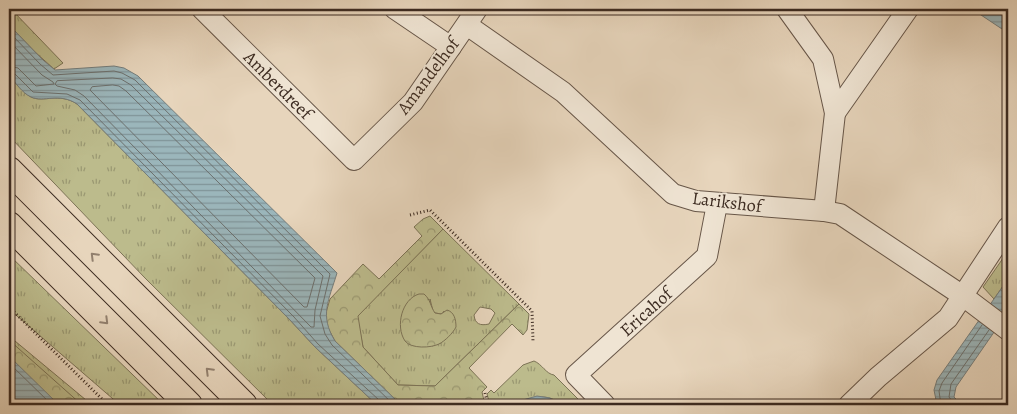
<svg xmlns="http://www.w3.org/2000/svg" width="1017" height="414" font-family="Alegreya,serif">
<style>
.grass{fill:url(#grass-tufts);stroke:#7c7356;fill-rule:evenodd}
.forest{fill:url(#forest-crowns);stroke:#7c7356}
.water{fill:url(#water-rules);stroke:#757e7d}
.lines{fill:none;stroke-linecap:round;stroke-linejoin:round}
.shore{stroke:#6c706e;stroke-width:1}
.minor-casing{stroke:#675648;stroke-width:22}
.major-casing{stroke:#3c2b21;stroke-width:28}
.path{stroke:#3c2b21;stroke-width:3;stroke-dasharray:1 2.5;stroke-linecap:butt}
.minor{stroke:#efe4d3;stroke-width:20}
.major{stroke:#e7d5bc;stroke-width:26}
.oneway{stroke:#92806e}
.labels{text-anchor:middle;stroke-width:4;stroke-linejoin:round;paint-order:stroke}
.street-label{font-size:18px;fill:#3c2b21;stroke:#efe4d3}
</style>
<defs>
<pattern id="grass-tufts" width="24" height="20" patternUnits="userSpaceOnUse" patternTransform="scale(1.25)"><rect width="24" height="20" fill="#bcbb8c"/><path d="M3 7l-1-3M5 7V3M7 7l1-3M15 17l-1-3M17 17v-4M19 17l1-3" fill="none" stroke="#9a9872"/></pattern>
<pattern id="forest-crowns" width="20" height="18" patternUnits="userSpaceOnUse" patternTransform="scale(1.25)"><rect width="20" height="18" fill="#bcbb8c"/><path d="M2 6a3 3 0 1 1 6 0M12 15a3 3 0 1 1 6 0" fill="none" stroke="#9a9872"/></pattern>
<pattern id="water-rules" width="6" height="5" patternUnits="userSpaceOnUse" patternTransform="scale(1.25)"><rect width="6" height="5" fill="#9bb6bb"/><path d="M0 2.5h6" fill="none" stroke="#809498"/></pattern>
</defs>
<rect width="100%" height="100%" fill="#e7d5bc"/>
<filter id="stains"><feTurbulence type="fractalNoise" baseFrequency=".004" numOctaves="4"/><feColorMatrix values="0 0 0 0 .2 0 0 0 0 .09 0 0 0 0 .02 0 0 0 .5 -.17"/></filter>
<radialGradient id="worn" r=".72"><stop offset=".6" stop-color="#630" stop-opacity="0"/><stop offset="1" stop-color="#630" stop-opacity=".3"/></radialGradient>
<g class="grass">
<polygon points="9,9 11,9 63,63 54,69 35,52 9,25"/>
<path d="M 9,75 C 15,82 22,92 31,97 C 43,103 59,92 77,104 L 290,320 L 315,347 L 377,405 L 273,405 L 145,278 L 9,136 Z"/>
<path d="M 443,229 L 519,304 L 435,386 L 398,385 L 363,347 L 357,316 ZM 430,299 L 433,311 L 435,313 L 442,314 L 444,311 L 454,330 L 441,343 L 432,346 ZM 480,307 L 491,309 L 495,313 L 489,324 C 480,326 475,324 474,315 Z"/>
<polygon points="1008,251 1008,279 994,299 983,287"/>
<polygon points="9,255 164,405 120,405 9,309"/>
<polygon points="9,336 92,405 59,405 9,356"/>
<path d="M 534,361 C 542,364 546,374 554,375 L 584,405 L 561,405 C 545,389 525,401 507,405 C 501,406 496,405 490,405 L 487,394 L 491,390 L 494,393 L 523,365 Z"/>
</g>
<g class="forest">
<polygon points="430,216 443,229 358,316 363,347 398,385 435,386 519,304 529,314 527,330 523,335 512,324 469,368 487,387 482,392 485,405 401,405 335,341 327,326 325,316 330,299 363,264 379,279 422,236 414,227 423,219"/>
<path d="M 419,294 L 424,294 C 431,300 430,306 435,313 L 441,314 L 447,310 C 454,312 456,319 456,327 C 453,333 445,341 439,344 C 431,348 411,349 405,341 C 395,326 402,299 419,294 Z"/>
<polygon points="9,340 82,405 9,405"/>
</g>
<g class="water">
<polygon points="972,9 1008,10 1008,33"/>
<path d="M 9,25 L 43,60 L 55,70 L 114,66 L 124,68 L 138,76 L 337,273 C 329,300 319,315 335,341 L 401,405 L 377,405 L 315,347 L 290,320 L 77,104 C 59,92 44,103 31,97 C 22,93 15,82 9,75 Z"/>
<polygon points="1008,279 1008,312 956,387 954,397 962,405 937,405 934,390 937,380"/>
<polygon points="9,356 59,405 9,405"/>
<polygon points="537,396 550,398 561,405 505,405"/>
</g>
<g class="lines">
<g class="shore">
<polyline points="9,32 40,64 53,75 114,71 122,73 135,80 330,274 320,316 325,334 332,345 394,405"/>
<polyline points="9,41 42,75 53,82 54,84 36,86 18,68 9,66"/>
<polyline points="9,72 14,73 33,92 67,94 80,100 294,317 318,344 379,400 380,405"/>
<polygon points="113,78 121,79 131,85 323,276 315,310 314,327 311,327 84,96 75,90 57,86 55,84 57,81"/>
<polygon points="113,85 119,86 126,91 315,278 307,307 304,307 90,90 92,87"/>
<polyline points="9,363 52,405"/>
<polyline points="941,405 939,391 942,383 982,325"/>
<polyline points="955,405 949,397 951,384 989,330"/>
</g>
<g class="minor-casing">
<g id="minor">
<polyline points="202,9 354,160 413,102 477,9"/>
<polyline points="395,9 451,47"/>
<polyline points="787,9 823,59 835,113 824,211"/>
<polyline points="467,25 563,92 673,194 696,201 824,211 840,214 963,296 1008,330"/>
<polyline points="835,113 908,9"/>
<polyline points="605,405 576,375 707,256 717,204"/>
<polyline points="849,405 878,377 948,318 1008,227"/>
</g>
</g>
<g class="major-casing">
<g id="major">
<polyline points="9,170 244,405"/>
<polyline points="9,225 189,405"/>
</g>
</g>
<g class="path">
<polyline points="410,215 430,210 532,311 533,342"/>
<polyline points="9,307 108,405"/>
<polyline points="485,393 488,405"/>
</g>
<use href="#minor" class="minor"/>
<use href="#major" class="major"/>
</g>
<defs><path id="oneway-chevron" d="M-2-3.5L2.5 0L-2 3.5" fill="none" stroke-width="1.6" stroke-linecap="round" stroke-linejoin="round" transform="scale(1.25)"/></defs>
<g class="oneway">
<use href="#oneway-chevron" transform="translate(94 256) rotate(-135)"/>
<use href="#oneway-chevron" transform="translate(105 321) rotate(45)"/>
<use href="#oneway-chevron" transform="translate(209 371) rotate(-135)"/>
</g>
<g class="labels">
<g class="street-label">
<text transform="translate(428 76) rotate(-53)" y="6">Amandelhof</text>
<text transform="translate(278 85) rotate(45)" y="6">Amberdreef</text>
<text transform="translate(727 202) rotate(7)" y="6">Larikshof</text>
<text transform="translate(646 312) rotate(-42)" y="6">Ericahof</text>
</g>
</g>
<rect width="1017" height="414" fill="none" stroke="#e7d5bc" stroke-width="30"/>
<rect x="10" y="10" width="997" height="394" fill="none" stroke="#3c2b21" stroke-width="2.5"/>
<rect x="15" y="15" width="987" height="384" fill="none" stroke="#3c2b21"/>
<rect width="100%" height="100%" filter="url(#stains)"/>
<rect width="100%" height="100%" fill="url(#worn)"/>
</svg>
